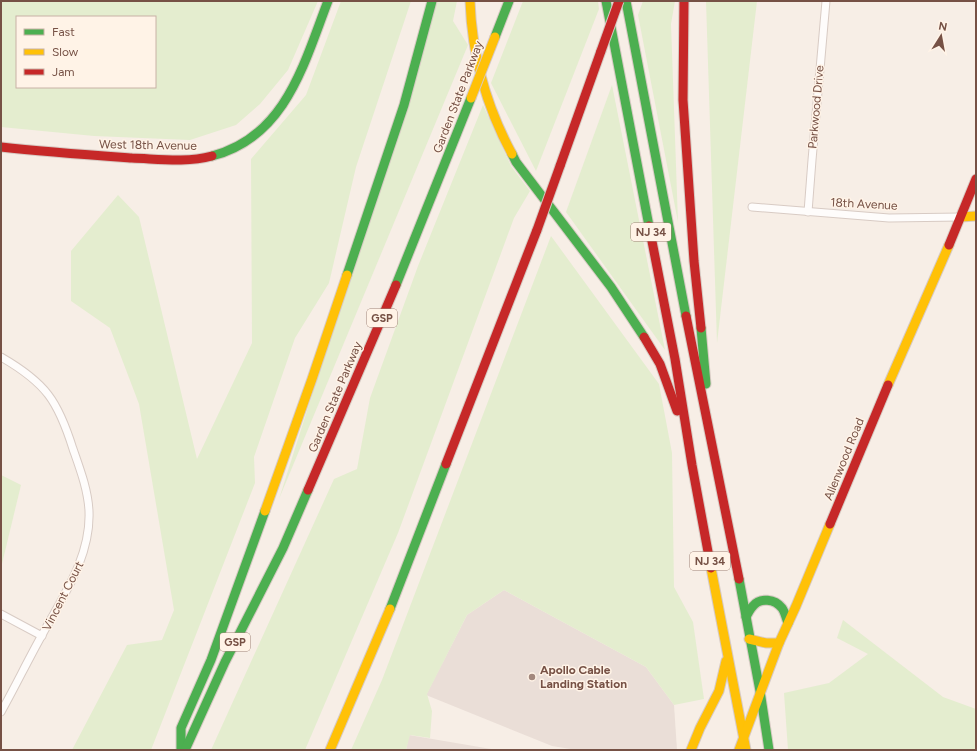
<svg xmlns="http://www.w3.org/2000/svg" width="977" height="751" font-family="Figtree,sans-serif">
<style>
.industrial{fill:#eaded7}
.green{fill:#e4edcf;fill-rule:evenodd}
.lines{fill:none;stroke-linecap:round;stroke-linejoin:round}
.street-casing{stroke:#d8cbc4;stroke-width:9}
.fast-casing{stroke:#d7cac3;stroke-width:11}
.slow-casing{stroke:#d7cac3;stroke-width:11}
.jam-casing{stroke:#d7cac3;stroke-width:11}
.street{stroke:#fefcfb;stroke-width:7}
.fast{stroke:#4caf50;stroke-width:9}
.slow{stroke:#ffc107;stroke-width:9}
.jam{stroke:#c62828;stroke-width:9}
.slow-bridge-casing{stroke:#d6c9c3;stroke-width:11;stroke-linecap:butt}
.jam-bridge-casing{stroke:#d6c9c3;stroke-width:11;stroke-linecap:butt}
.slow-bridge{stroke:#ffc107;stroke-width:9}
.jam-bridge{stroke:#c62828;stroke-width:9}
.poi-dot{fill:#a3887d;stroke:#fff3e7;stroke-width:1.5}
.labels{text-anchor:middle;stroke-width:3;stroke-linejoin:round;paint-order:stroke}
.shield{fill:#fff3e7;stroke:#9f8276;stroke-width:1}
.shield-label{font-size:11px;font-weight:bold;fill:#765145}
.street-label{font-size:12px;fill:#765145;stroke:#fff3e7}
.poi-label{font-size:12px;font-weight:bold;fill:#765145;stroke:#fff3e7;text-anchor:start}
</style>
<rect width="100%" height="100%" fill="#f7eee6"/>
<g class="industrial">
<polygon points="504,590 646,667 674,705 677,750 577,750 552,746 426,695 467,615"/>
<polygon points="409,735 497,750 406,750"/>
</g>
<g class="green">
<path d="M 1,1 L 318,1 L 288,70 L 260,104 L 236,125 L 190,140 L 94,136 L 1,127 ZM 17,17 L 155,17 L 155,87 L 17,87 Z"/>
<polygon points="341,1 411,1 356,167 329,283 295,338 254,457 255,483 151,750 72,750 127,645 162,640 174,610 139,404 110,328 71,301 71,251 118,195 139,217 197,459 252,343 251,159 306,95"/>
<polygon points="437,1 457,1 453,21 468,45 279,499"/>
<polygon points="523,1 598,1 599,9 536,171 491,83"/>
<polygon points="643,1 675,1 671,24 678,222 638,15"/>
<polygon points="706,1 757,1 717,343"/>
<polygon points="612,85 665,350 566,212"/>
<polygon points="483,105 511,166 530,191 514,218 398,533 305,750 211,750 334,479 357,469 370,398 418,266"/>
<polygon points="551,236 659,384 672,453 674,587 693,622 704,699 674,705 646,667 504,590 467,615 427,694 432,711 430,738 410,735 406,750 351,750 382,680"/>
<polygon points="1,475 21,485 1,568"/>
<polygon points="843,620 943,697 976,709 976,750 788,750 784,693 829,683 868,654 837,638"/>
</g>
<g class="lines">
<g class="street-casing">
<g id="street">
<polyline points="752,207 889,218 961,217"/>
<polyline points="808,212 812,160 826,1"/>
<path d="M 1,357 C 46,383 58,401 73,449 C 80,469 88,490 89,511 C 91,557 63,596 42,635 C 28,660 15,687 1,712"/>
<polyline points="1,614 42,636"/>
</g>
</g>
<g class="fast-casing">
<g id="fast">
<polyline points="606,1 649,226"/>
<polyline points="626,1 686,316"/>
<polyline points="495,37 509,1"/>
<polyline points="512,154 516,162 611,287 644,337"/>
<path d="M 212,156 C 286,137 304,63 328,1"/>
<polyline points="347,275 404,105 432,1"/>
<polyline points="396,285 471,98"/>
<polyline points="701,328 706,384"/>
<polyline points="739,579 760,691 769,750"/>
<polyline points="390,609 446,464"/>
<path d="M 746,617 C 748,613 750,609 753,606 C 760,597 775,599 782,608 C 785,612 786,618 788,623"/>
<polyline points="181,750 181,728 211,660 265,511"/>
<polyline points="185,750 225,662 283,548 308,490"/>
</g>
</g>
<g class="slow-casing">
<g id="slow">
<path d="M 470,1 C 472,56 486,106 512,154"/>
<polyline points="961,217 976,216"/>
<polyline points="888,385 949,245"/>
<polyline points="265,511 312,379 347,275"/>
<polyline points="711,568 746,750"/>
<polyline points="749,639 766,643 779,643"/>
<polyline points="330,750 390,609"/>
<polyline points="691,750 700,728 719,691 726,661"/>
<polyline points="739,750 779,643 796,606 830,524"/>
</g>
</g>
<g class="jam-casing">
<g id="jam">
<polyline points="684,1 683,100 694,261 701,328"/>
<path d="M 1,147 C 45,152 89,155 132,158 C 159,159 186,163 212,156"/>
<polyline points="560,166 601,51"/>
<polyline points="649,226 675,359 692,465 711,568"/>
<polyline points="949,245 976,179"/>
<polyline points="686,316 739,579"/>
<polyline points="644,337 660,364 677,411"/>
<polyline points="446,464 537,230"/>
<polyline points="308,490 396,285"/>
<polyline points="830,524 888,385"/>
</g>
</g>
<use href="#street" class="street"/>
<use href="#fast" class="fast"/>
<use href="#slow" class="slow"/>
<use href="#jam" class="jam"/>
<g class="slow-bridge-casing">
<polyline id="slow-bridge" points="471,98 495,37"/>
</g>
<g class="jam-bridge-casing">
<g id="jam-bridge">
<polyline points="601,51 619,1"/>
<polyline points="537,230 560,166"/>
</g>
</g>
<use href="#slow-bridge" class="slow-bridge"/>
<use href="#jam-bridge" class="jam-bridge"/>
</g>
<circle class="poi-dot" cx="532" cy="677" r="4"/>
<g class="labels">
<g class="shield">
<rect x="631" y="223" width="40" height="18" rx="3"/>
<rect x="367" y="309" width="30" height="18" rx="3"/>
<rect x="690" y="552" width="40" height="18" rx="3"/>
<rect x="220" y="633" width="30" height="18" rx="3"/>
</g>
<g class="shield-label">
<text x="651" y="236">NJ 34</text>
<text x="382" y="322">GSP</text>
<text x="710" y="565">NJ 34</text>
<text x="235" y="646">GSP</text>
</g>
<g class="street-label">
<text transform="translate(458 97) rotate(-69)" y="4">Garden State Parkway</text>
<text transform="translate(816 107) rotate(-85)" y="4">Parkwood Drive</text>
<text transform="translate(148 145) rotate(1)" y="4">West 18th Avenue</text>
<text transform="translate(864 204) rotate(3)" y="4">18th Avenue</text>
<text transform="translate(335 397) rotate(-67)" y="4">Garden State Parkway</text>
<text transform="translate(844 459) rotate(-68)" y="4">Allenwood Road</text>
<text transform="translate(63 596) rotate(-63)" y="4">Vincent Court</text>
</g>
<g class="poi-label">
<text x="540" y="674">Apollo Cable<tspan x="540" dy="14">Landing Station</tspan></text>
</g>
</g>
<rect width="977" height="751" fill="none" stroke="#765145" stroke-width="4"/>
<rect x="16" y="16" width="140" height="72" fill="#fff3e7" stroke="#c8b2a6"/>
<rect x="24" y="29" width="20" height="6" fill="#4caf50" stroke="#c8b2a6"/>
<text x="52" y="36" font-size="12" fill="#765145">Fast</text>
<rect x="24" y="49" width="20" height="6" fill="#ffc107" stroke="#c8b2a6"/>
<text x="52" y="56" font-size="12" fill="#765145">Slow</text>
<rect x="24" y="69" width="20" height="6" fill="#c62828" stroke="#c8b2a6"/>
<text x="52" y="76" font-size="12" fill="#765145">Jam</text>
<g transform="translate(941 36) rotate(11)" stroke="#fff3e7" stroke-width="3" paint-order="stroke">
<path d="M0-3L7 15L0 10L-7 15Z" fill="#765145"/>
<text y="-6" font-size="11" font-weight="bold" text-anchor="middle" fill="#765145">N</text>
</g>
</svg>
